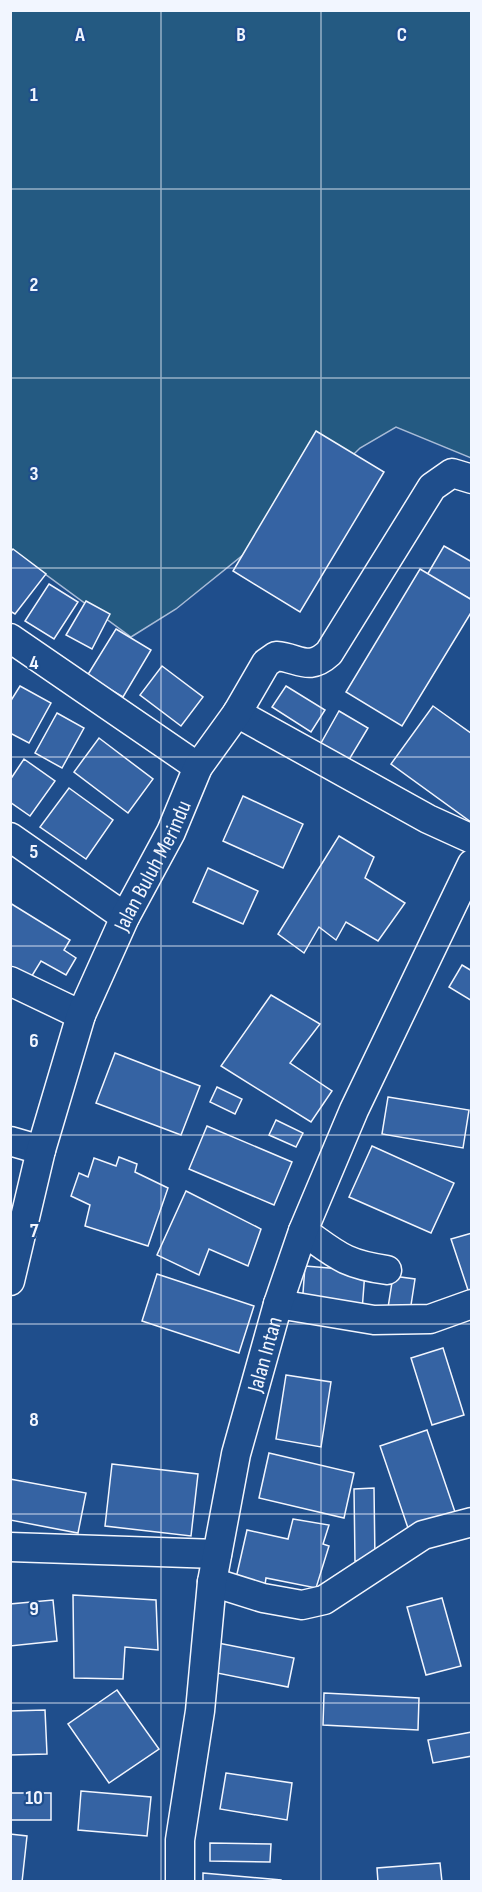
<svg xmlns="http://www.w3.org/2000/svg" width="482" height="1892" font-family="'Sofia Sans Condensed',sans-serif">
<style>
.green{fill:#245a82;stroke:#a8bbd7;stroke-width:1.5}
.building{fill:#3563a3;stroke:#f2f6ff;stroke-width:1.5}
.lines{fill:none;stroke-linecap:round;stroke-linejoin:round}
.minor-casing{stroke:#f2f6ff;stroke-width:31}
.minor{stroke:#1f4e8c;stroke-width:28}
.grid{fill:none;stroke:#f2f6ff;stroke-width:1.5;stroke-opacity:0.55}
.labels{text-anchor:middle;stroke-width:4.5;stroke-linejoin:round;paint-order:stroke}
.street-label{font-size:22px;fill:#f2f6ff;stroke:#1f4e8c}
.grid-label{font-size:20px;text-anchor:middle;font-weight:bold;fill:#f2f6ff;stroke:#1f4e8c;stroke-width:4.5;stroke-linejoin:round;paint-order:stroke}
</style>
<rect width="100%" height="100%" fill="#1f4e8c"/>
<polygon class="green" points="11,11 471,11 471,458 396,427 360,448 289,518 176,609 131,637 11,549"/>
<g class="building">
<polygon points="316,431 384,472 300,612 233,571"/>
<polygon points="444,546 472,562 472,600 427,575"/>
<polygon points="13,549 46,574 15,614 10,611 10,552"/>
<polygon points="420,569 472,600 472,611 402,726 346,692"/>
<polygon points="49,584 78,602 54,639 25,621"/>
<polygon points="86,601 110,614 92,649 66,635"/>
<polygon points="116,629 151,650 123,697 87,676"/>
<polygon points="162,666 203,697 181,726 140,695"/>
<polygon points="20,686 51,703 29,743 10,733 10,702"/>
<polygon points="286,686 325,710 311,732 272,707"/>
<polygon points="433,706 472,734 471,822 391,764"/>
<polygon points="339,711 368,728 344,768 316,752"/>
<polygon points="57,713 84,728 62,768 35,753"/>
<polygon points="99,738 153,779 128,813 74,772"/>
<polygon points="24,759 55,781 30,816 10,802 10,780"/>
<polygon points="69,788 113,820 86,859 40,827"/>
<polygon points="243,796 303,824 283,868 223,841"/>
<polygon points="339,836 374,857 365,878 405,903 378,941 346,922 336,940 319,927 304,953 278,934"/>
<polygon points="208,868 258,891 243,924 193,902"/>
<polygon points="10,903 70,940 64,950 76,958 66,975 41,961 30,979 10,968"/>
<polygon points="462,965 472,971 472,1001 449,987"/>
<polygon points="271,995 320,1024 290,1063 332,1091 311,1122 221,1066"/>
<polygon points="115,1053 200,1086 181,1135 96,1103"/>
<polygon points="217,1087 242,1099 235,1114 210,1102"/>
<polygon points="388,1097 469,1110 463,1148 382,1134"/>
<polygon points="276,1120 303,1133 296,1147 269,1135"/>
<polygon points="207,1126 292,1162 274,1205 189,1169"/>
<polygon points="372,1146 454,1183 431,1233 349,1197"/>
<polygon points="119,1157 137,1164 135,1172 168,1188 148,1246 85,1226 90,1205 71,1196 79,1173 88,1177 94,1158 116,1166"/>
<polygon points="186,1191 261,1229 248,1266 209,1249 199,1275 157,1255"/>
<polygon points="472,1233 472,1299 471,1299 451,1239"/>
<polygon points="305,1266 365,1271 362,1311 302,1306"/>
<polygon points="157,1274 254,1306 239,1353 142,1321"/>
<polygon points="393,1276 415,1279 409,1318 387,1314"/>
<polygon points="443,1348 464,1415 432,1425 411,1358"/>
<polygon points="286,1375 331,1382 321,1447 276,1439"/>
<polygon points="427,1430 455,1512 408,1528 380,1446"/>
<polygon points="269,1453 354,1473 344,1518 259,1498"/>
<polygon points="112,1464 198,1474 191,1536 105,1526"/>
<polygon points="10,1479 86,1493 78,1533 10,1520"/>
<polygon points="374,1488 375,1561 355,1561 354,1489"/>
<polygon points="293,1519 329,1525 323,1544 329,1546 316,1588 266,1578 264,1592 234,1587 247,1530 288,1539"/>
<polygon points="73,1595 156,1600 158,1650 125,1647 123,1679 74,1678"/>
<polygon points="442,1598 461,1666 426,1675 407,1607"/>
<polygon points="53,1600 57,1641 10,1646 10,1604"/>
<polygon points="213,1642 294,1658 288,1687 207,1671"/>
<polygon points="117,1690 159,1749 109,1783 68,1724"/>
<polygon points="324,1693 419,1698 418,1730 323,1725"/>
<polygon points="45,1710 47,1754 10,1755 10,1711"/>
<polygon points="472,1732 472,1756 433,1763 428,1740"/>
<polygon points="226,1773 292,1783 287,1820 220,1809"/>
<polygon points="81,1791 151,1797 147,1836 78,1830"/>
<rect x="10" y="1793" width="41" height="27"/>
<polygon points="10,1834 27,1836 22,1882 10,1882"/>
<polygon points="210,1843 271,1844 270,1862 210,1861"/>
<polygon points="440,1863 442,1882 378,1882 377,1868"/>
<polygon points="203,1873 281,1880 281,1882 203,1882"/>
</g>
<g class="lines">
<g class="minor-casing">
<g id="minor">
<polyline points="10,638 198,767"/>
<polyline points="237,713 428,819 472,839"/>
<polyline points="10,837 125,917"/>
<polyline points="10,981 81,1015"/>
<polyline points="10,1141 41,1150"/>
<path d="M 303,1231 C 337,1255 344,1264 387,1270"/>
<path id="s1" d="M 10,1281 L 41,1150 L 81,1015 L 125,917 L 171,832 L 198,767 L 237,713 L 266,663 L 276,656 C 300,658 308,672 329,653 L 432,487 L 452,473 L 472,479"/>
<polyline points="278,1304 374,1320 430,1319 472,1304"/>
<polyline points="10,1547 217,1554"/>
<polyline points="212,1582 263,1598 302,1605 324,1600 423,1535 472,1522"/>
<path id="s2" d="M 180,1882 L 180,1840 L 200,1711 L 212,1582 L 236,1454 L 278,1304 L 303,1231 L 354,1110 L 472,864"/>
</g>
</g>
<use href="#minor" class="minor"/>
</g>
<path class="grid" d="M 161,10 L 161,1882M 321,10 L 321,1882M 10,189 L 472,189M 10,378 L 472,378M 10,568 L 472,568M 10,757 L 472,757M 10,946 L 472,946M 10,1135 L 472,1135M 10,1324 L 472,1324M 10,1514 L 472,1514M 10,1703 L 472,1703"/>
<g class="labels">
<g class="street-label">
<text dy="8" stroke="none"><textPath href="#s1" startOffset="441">Jalan Buluh Merindu</textPath></text>
<text dy="8" stroke="none"><textPath href="#s2" startOffset="536">Jalan Intan</textPath></text>
</g>
</g>
<g class="grid-label">
<text x="80" y="41">A</text>
<text x="241" y="41">B</text>
<text x="402" y="41">C</text>
<text x="34" y="101">1</text>
<text x="34" y="291">2</text>
<text x="34" y="480">3</text>
<text x="34" y="669">4</text>
<text x="34" y="858">5</text>
<text x="34" y="1047">6</text>
<text x="34" y="1237">7</text>
<text x="34" y="1426">8</text>
<text x="34" y="1615">9</text>
<text x="34" y="1804">10</text>
</g>
<rect width="482" height="1892" fill="none" stroke="#f2f6ff" stroke-width="24"/>
</svg>
